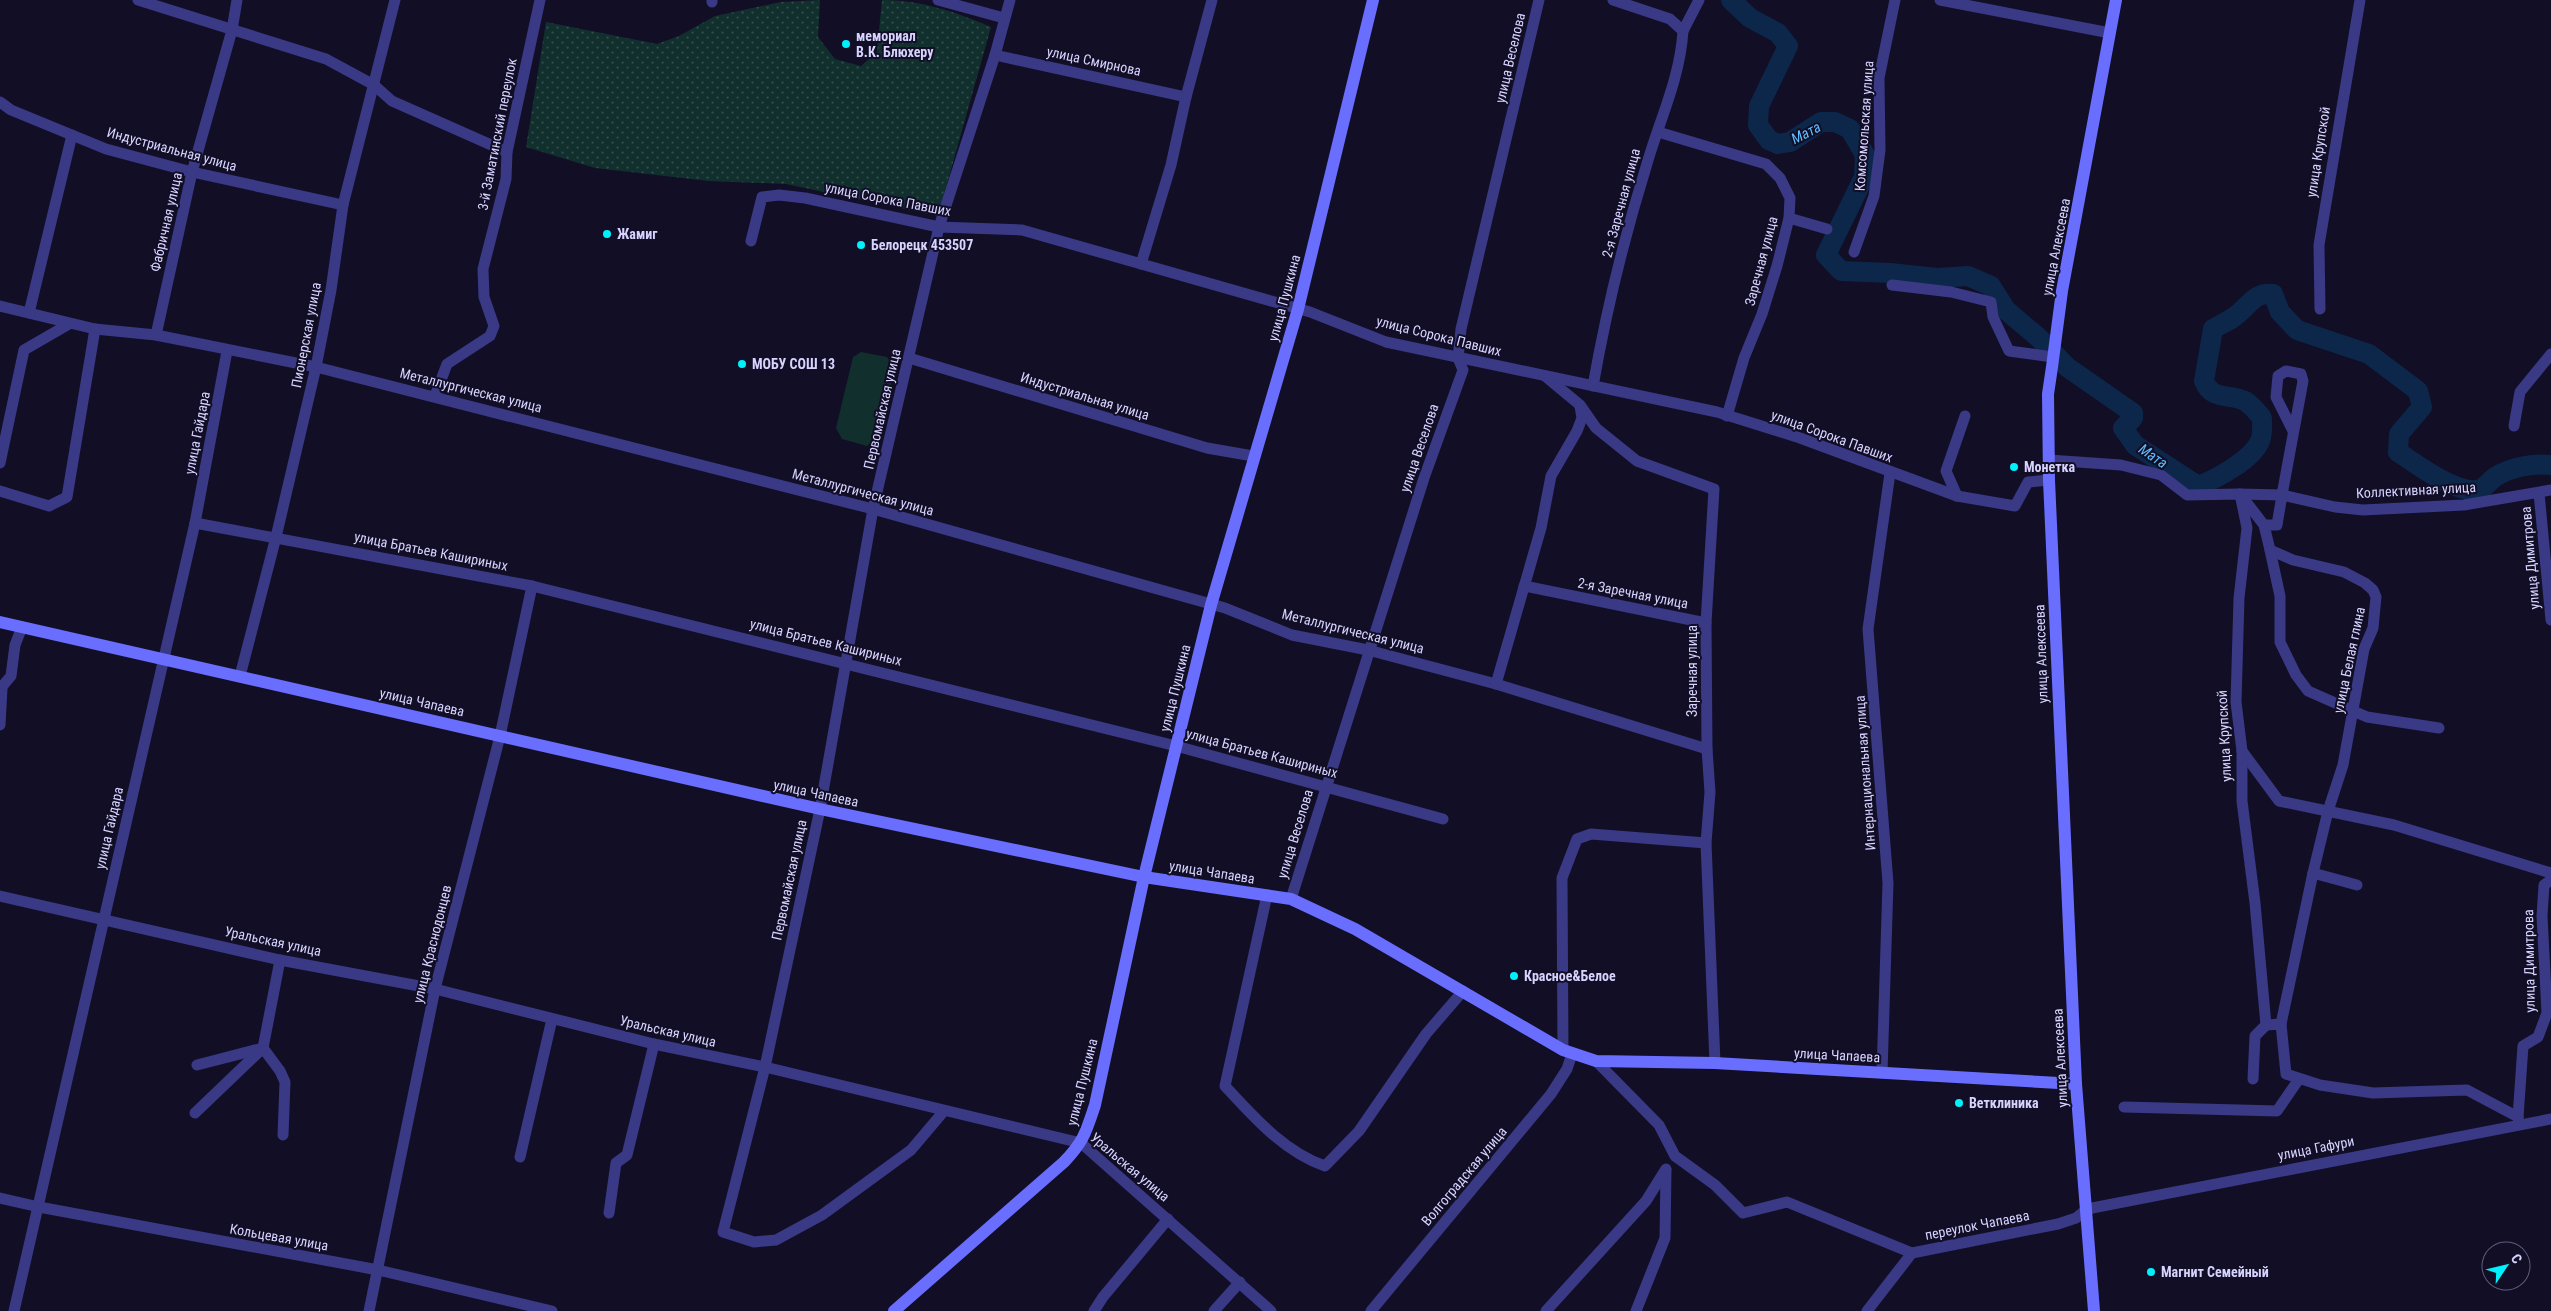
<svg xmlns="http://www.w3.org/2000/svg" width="2551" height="1311" font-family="'Roboto Condensed',sans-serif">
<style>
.green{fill:url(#green-dots)}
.pitch{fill:#11302d}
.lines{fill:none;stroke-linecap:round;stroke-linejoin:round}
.river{stroke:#0d274b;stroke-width:20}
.street{stroke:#393986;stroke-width:11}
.secondary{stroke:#6a6eff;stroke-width:12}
.poi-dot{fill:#00f1fe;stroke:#110e26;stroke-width:2}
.labels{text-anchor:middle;stroke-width:4;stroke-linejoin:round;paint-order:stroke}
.poi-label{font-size:14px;font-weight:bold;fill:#d6d3ff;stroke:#110e26;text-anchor:start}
.street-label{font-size:14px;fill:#d6d3ff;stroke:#110e26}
.water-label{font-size:15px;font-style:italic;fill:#61beff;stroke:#110e26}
</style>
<defs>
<pattern id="green-dots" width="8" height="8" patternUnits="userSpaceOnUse" patternTransform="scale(1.25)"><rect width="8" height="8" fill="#11302d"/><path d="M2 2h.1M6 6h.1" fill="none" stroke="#334d4c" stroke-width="1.8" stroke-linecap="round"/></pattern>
</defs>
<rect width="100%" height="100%" fill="#110e26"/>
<path class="green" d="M 820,0 L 818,37 L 835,59 L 861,66 L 877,52 L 882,0 C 921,0 956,12 991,27 L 938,216 L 786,184 L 709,181 L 595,168 L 526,147 L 546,22 L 657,44 L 679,36 L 715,16 L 781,2 Z"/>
<polygon class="pitch" points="861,352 887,357 895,368 879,435 867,446 842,439 836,428 853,357"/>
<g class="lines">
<path class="river" d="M 1731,0 L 1750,18 L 1778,33 L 1788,46 L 1759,106 L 1758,125 L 1769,140 L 1778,144 L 1790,142 L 1821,122 L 1835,122 L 1850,129 L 1865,155 L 1864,177 L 1826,255 L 1841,271 L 1890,273 L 1937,278 L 1968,276 L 1991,286 L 2006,310 L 2039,338 L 2067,367 L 2133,413 L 2133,418 L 2123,428 L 2135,445 L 2198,486 C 2216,479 2252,460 2260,441 C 2263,435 2262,425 2262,418 C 2257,412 2252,405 2245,401 C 2229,393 2212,401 2204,381 L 2213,329 C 2220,325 2227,322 2234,317 C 2248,308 2254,291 2273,294 L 2280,312 L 2297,330 L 2369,354 L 2418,391 L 2422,407 L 2399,434 L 2398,452 C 2415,463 2459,497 2481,489 C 2485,487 2491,480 2495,477 C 2511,467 2533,463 2551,465"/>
<g class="street">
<polyline points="138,0 326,59 374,85 392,101 507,152"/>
<polyline points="938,0 1004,18"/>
<polyline points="1940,0 2110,33"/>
<polyline points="712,2 712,0"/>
<polyline points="1683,31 1699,0"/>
<polyline points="995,55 1186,97"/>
<polyline points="0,102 11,110 106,149 192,172 343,205"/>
<polyline points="1658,132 1766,164 1780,178 1790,198 1789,218 1777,266 1762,314 1744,358 1727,416"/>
<polyline points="1789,218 1827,229"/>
<polyline points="751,241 762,197 779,195 805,198 939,227 1022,230 1310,312 1386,342 1717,412 1800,438 1957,496 2015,506 2028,482 2049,480"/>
<polyline points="1854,252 1874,196 1880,150 1879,78 1895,0"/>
<polyline points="1141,264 1171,165 1186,97 1212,0"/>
<polyline points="1892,285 1951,292 1991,302 1993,317 2009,351 2053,357"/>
<polyline points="0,306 95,329 156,335 316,367 873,509 1225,608 1292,635 1368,650 1496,684 1707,749"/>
<polyline points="2320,309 2319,245 2360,0"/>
<polyline points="29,313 72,135"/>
<polyline points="156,335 192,172 232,30 237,0"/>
<polyline points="909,358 1207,448 1253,456"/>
<polyline points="1545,376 1580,405 1596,428 1637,461 1714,489 1706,623 1707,749 1710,792 1706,843 1715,1063"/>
<path d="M 1593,386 C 1606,312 1624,238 1646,167 C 1659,121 1680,79 1683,31 L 1670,19 L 1613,0"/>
<polyline points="435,396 447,364 490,336 494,326 484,297 483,269 506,179 507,152 540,0"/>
<polyline points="2514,426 2520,392 2551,354"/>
<polyline points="2049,460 2121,465 2161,475 2187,495 2240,494 2264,525 2277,525 2282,495 2335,507 2363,510 2464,505 2551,490"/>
<polyline points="0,463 24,350 69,324"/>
<polyline points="0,491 49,506 67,497 95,329"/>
<polyline points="2539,493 2551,620"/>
<polyline points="1957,496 1946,471 1965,416"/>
<polyline points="195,523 532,586 1176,746 1443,819"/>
<polyline points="2264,525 2270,550 2293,560 2344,572 2365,583 2373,590 2376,597 2373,628 2364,649 2343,765 2328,811 2313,873 2357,885"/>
<polyline points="2270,550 2280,596 2280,642 2296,675 2308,691 2367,717 2439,728"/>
<polyline points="1524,586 1706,623"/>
<polyline points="240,676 276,537 316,367 331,290 343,205 395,0"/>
<polyline points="1496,684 1541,528 1551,476 1577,431 1582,418 1580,406"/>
<polyline points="0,689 11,676 15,645 22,627"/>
<polyline points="0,725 2,689"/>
<polyline points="2242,751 2279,801 2394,825 2551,873"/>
<path d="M 1267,895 L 1225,1086 C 1254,1117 1284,1152 1325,1166 L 1359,1131 L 1426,1034 L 1463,991"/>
<polyline points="0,896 280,960 435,989 654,1044 765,1067 1081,1143 1271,1311"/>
<polyline points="1291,899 1424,478 1463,370 1458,358 1461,329 1539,0"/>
<polyline points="2281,1024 2313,873"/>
<polyline points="2266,1025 2281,1024 2286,1074 2320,1085 2373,1093 2467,1090 2518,1117"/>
<polyline points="1563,1050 1562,878 1577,839 1591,834 1706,843"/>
<polyline points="1596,1061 1659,1125 1675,1156 1715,1185 1743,1213 1787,1202 1912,1253"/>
<polyline points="197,1065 263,1048 280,1071 285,1082 283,1135"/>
<polyline points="1882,1073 1888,883 1868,629 1890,473"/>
<polyline points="2253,1079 2255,1036 2266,1025 2255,903 2242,801 2242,751 2236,702 2239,598 2247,528 2240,494 2282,495 2303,381 2301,374 2286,371 2278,376 2276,397 2293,431"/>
<polyline points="2124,1107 2277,1111 2299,1079"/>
<polyline points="944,1111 911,1150 822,1215 776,1240 754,1242 723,1232 765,1067 820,809 873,509 939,227 995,55 1010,0"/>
<polyline points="195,1113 263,1048 280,960"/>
<polyline points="2519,1124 2518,1117 2523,1046 2538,1037 2547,1013 2542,916 2544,885 2551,880"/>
<polyline points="520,1157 552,1019"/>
<polyline points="0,1198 39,1207 378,1270 552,1311"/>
<polyline points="609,1213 616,1163 627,1155 654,1044"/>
<polyline points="14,1311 195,523 227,351"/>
<polyline points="369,1311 435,989 500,736 532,586"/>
<polyline points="1094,1311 1103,1297 1168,1219"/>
<polyline points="1214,1311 1240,1282"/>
<polyline points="1371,1311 1551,1094 1567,1069 1572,1054"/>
<polyline points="1546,1311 1646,1201 1666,1169"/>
<polyline points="1636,1311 1665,1238 1666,1170"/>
<polyline points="1867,1311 1912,1253 2058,1224 2076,1218 2087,1209 2551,1119"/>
</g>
<g class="secondary">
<polyline points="0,622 820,809 1144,877 1291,899 1355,929 1563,1050 1596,1061 1715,1063 2076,1084"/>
<path d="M 894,1311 L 1064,1162 C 1084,1141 1086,1132 1095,1105 L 1144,877 L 1211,605 L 1298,309 L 1373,0"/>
<polyline points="2094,1311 2076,1084 2049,480 2048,394 2052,367 2062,291 2116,0"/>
</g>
</g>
<g class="poi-dot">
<circle cx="846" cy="44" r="5"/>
<circle cx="607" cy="234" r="5"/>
<circle cx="861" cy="245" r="5"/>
<circle cx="742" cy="364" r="5"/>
<circle cx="2014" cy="467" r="5"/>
<circle cx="1514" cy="976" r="5"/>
<circle cx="1959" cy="1103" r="5"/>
<circle cx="2151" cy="1272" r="5"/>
</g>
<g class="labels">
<g class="poi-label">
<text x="856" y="41">мемориал<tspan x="856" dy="16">В.К. Блюхеру</tspan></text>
<text x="617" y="239">Жамиг</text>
<text x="871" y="250">Белорецк 453507</text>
<text x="752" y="369">МОБУ СОШ 13</text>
<text x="2024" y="472">Монетка</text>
<text x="1524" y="981">Красное&amp;Белое</text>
<text x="1969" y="1108">Ветклиника</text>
<text x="2161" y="1277">Магнит Семейный</text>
</g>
<g class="street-label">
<text transform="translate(1510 58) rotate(-77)" y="5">улица Веселова</text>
<text transform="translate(1094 61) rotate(12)" y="5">улица Смирнова</text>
<text transform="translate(1864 126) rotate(-86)" y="5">Комсомольская улица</text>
<text transform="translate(497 134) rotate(-79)" y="5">3-й Заматинский переулок</text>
<text transform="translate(172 149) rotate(15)" y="5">Индустриальная улица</text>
<text transform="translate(2318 152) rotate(-81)" y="5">улица Крупской</text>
<text transform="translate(888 199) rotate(11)" y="5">улица Сорока Павших</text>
<text transform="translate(1621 203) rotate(-75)" y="5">2-я Заречная улица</text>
<text transform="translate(166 222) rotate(-77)" y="5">Фабричная улица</text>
<text transform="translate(2056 247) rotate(-79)" y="5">улица Алексеева</text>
<text transform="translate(1761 261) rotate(-75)" y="5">Заречная улица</text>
<text transform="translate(1284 298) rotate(-75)" y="5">улица Пушкина</text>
<text transform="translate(306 335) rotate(-79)" y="5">Пионерская улица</text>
<text transform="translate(1439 336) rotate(14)" y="5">улица Сорока Павших</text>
<text transform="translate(471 390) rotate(14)" y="5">Металлургическая улица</text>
<text transform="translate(1085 396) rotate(17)" y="5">Индустриальная улица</text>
<text transform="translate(882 409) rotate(-77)" y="5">Первомайская улица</text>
<text transform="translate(197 433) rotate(-79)" y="5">улица Гайдара</text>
<text transform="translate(1832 436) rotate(20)" y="5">улица Сорока Павших</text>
<text transform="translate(1419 448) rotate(-71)" y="5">улица Веселова</text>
<text transform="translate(2416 490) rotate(-3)" y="5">Коллективная улица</text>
<text transform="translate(863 492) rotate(15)" y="5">Металлургическая улица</text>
<text transform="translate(431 551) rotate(11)" y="5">улица Братьев Кашириных</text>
<text transform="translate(2530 558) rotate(-95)" y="5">улица Димитрова</text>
<text transform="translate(1633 593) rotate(11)" y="5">2-я Заречная улица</text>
<text transform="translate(1353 631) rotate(14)" y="5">Металлургическая улица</text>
<text transform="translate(826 642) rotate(14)" y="5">улица Братьев Кашириных</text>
<text transform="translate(2041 654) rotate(-92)" y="5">улица Алексеева</text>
<text transform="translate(2349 660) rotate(-78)" y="5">улица Белая глина</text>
<text transform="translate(1692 671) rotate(-90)" y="5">Заречная улица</text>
<text transform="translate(1175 688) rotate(-76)" y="5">улица Пушкина</text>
<text transform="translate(422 702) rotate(13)" y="5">улица Чапаева</text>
<text transform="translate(2224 736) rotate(-93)" y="5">улица Крупской</text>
<text transform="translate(1262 753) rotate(15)" y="5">улица Братьев Кашириных</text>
<text transform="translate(1865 773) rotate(-94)" y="5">Интернациональная улица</text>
<text transform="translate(816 793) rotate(12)" y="5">улица Чапаева</text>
<text transform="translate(109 828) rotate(-77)" y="5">улица Гайдара</text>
<text transform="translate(1295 834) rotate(-73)" y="5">улица Веселова</text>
<text transform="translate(1212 872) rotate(9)" y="5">улица Чапаева</text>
<text transform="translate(789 880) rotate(-78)" y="5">Первомайская улица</text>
<text transform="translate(273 941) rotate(12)" y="5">Уральская улица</text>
<text transform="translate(432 944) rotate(-76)" y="5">улица Краснодонцев</text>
<text transform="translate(2529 961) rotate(-91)" y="5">улица Димитрова</text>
<text transform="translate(668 1031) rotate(13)" y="5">Уральская улица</text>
<text transform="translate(1837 1055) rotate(3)" y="5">улица Чапаева</text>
<text transform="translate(2060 1058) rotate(-93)" y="5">улица Алексеева</text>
<text transform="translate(1082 1082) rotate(-76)" y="5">улица Пушкина</text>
<text transform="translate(2316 1148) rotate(-11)" y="5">улица Гафури</text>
<text transform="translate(1130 1167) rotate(40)" y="5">Уральская улица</text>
<text transform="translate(1464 1176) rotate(-50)" y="5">Волгоградская улица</text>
<text transform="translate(1977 1225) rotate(-11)" y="5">переулок Чапаева</text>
<text transform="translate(279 1237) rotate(10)" y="5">Кольцевая улица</text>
</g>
<g class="water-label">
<text transform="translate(1806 133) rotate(-27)" y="5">Мата</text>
<text transform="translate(2153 456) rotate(34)" y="5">Мата</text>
</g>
</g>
<g transform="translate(2506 1266) rotate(55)"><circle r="24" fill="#110e26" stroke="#605d7d"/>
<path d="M0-4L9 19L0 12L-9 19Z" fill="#00f1fe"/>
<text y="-8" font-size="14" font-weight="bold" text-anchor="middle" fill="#d6d3ff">С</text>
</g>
</svg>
